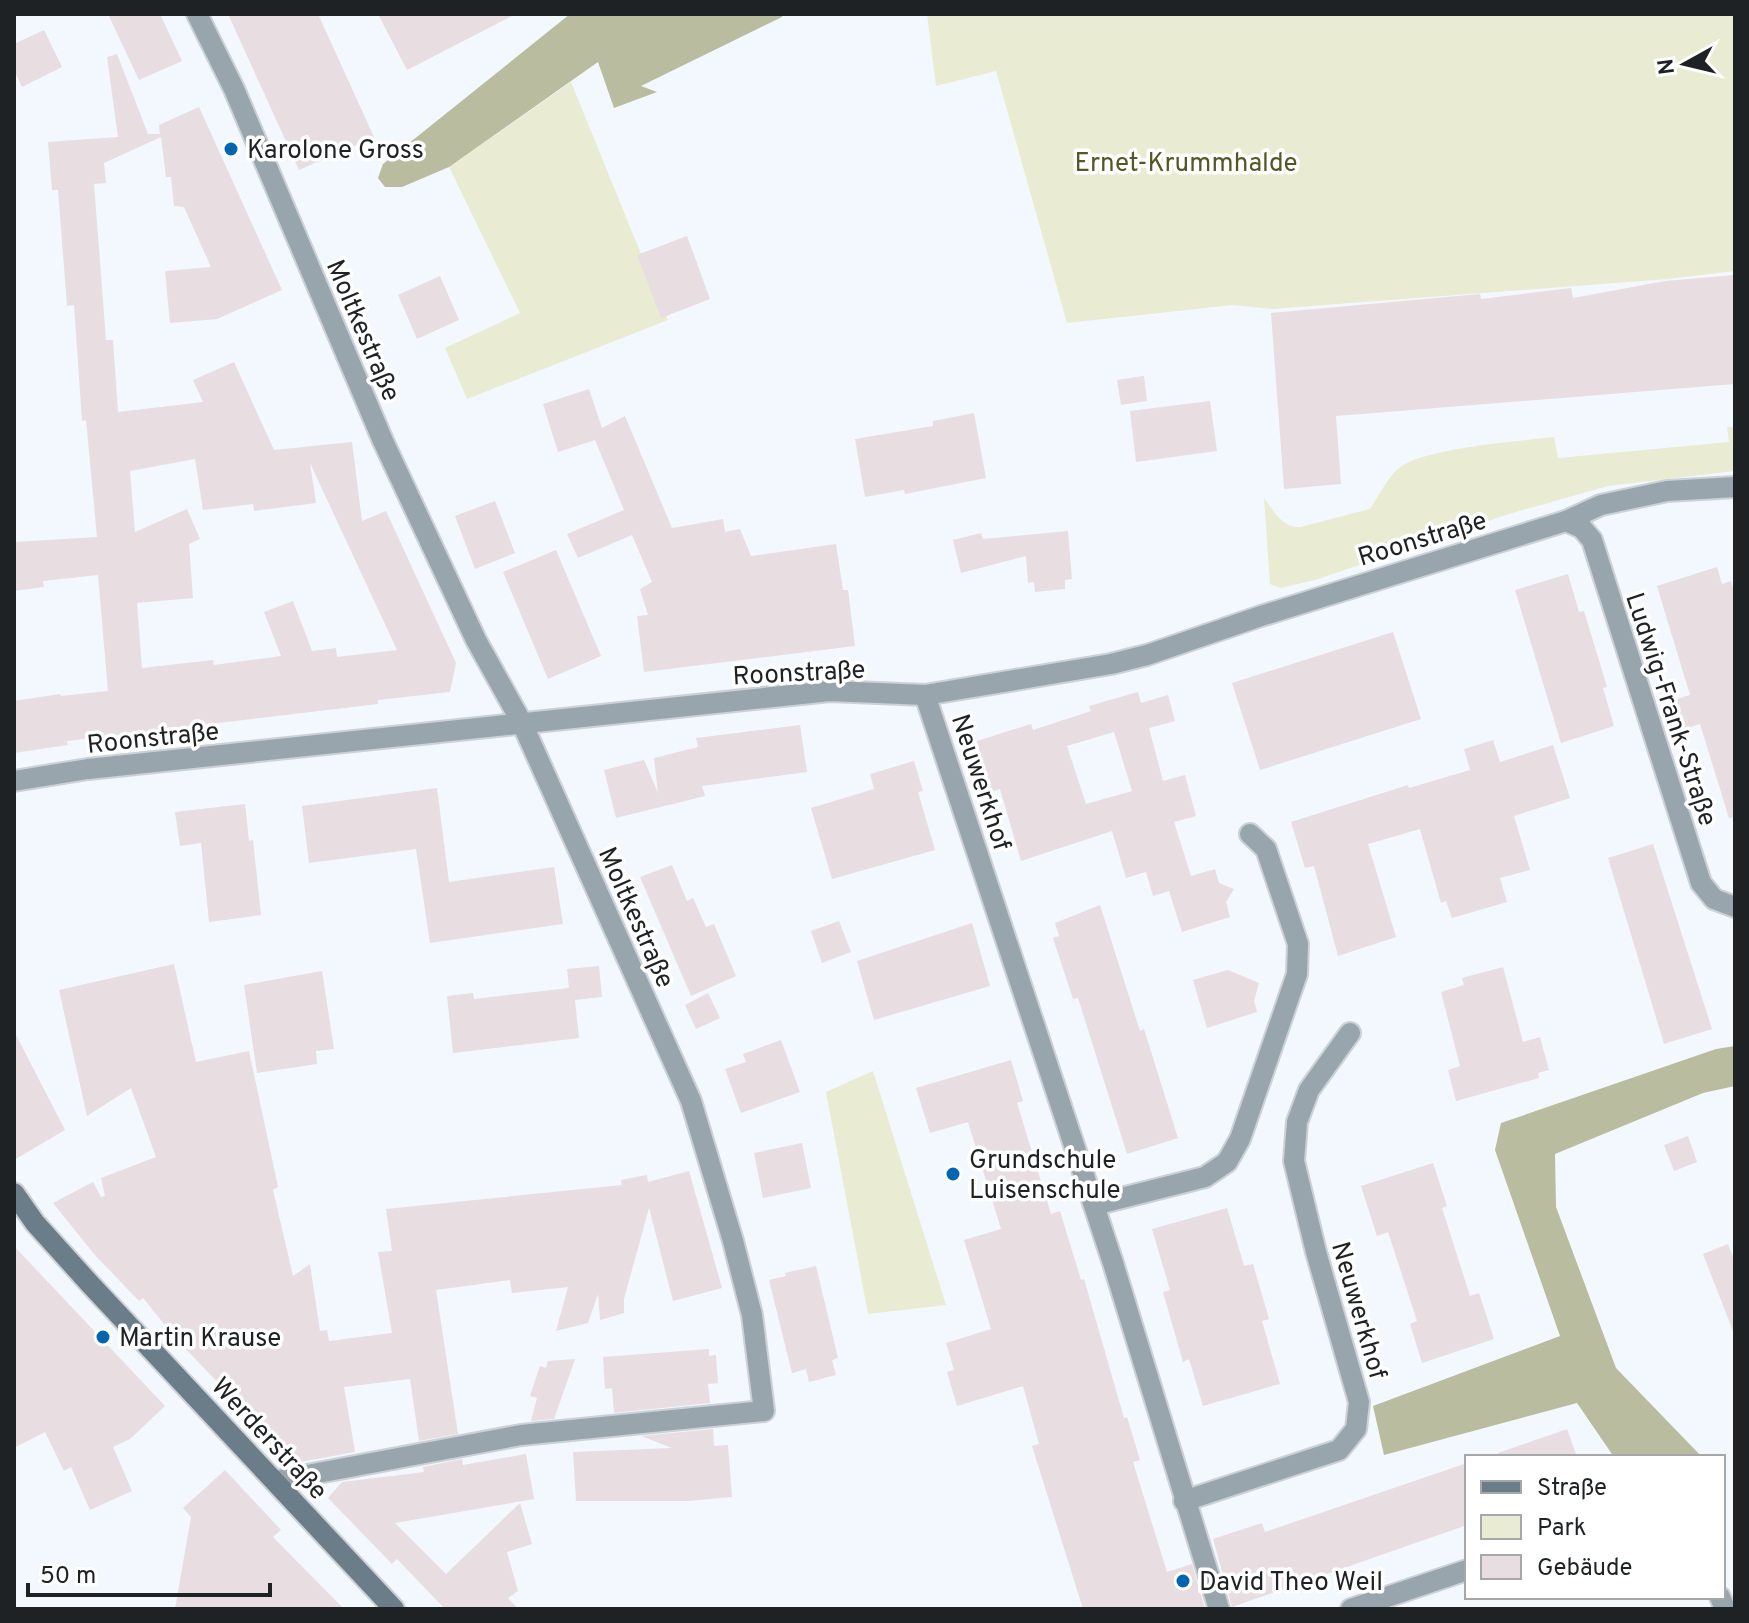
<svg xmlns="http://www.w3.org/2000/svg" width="1749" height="1623" font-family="Overpass,sans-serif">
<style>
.green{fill:#e9ecd3}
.forest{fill:#b9bc9f}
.building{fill:#e8dde1;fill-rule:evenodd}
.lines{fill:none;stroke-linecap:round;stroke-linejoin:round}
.street-casing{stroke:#ccd1d7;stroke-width:24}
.secondary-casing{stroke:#ccd1d7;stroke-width:24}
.street{stroke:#98a5ac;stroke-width:20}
.secondary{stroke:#6b7d88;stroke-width:20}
.poi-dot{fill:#0165b2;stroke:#fff;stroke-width:3}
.labels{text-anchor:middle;stroke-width:7;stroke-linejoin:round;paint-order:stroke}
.poi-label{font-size:26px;fill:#1f2225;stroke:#fff;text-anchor:start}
.park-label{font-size:26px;fill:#545726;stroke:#fff}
.street-label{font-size:26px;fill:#1f2225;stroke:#fff}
</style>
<rect width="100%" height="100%" fill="#f2f8fe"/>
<g class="green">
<polygon points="927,14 1735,14 1735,271 1668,279 1272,309 1233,305 1067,323 996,71 936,86"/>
<polygon points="571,82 668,320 467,399 445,348 520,313 449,167"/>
<path d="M 1727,427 L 1735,427 L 1735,471 L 1608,486 L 1512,513 L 1315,580 L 1280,588 L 1270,584 L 1264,498 C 1274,511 1282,528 1300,527 L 1370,509 C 1379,495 1387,479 1399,468 C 1423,448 1520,441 1554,437 L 1558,458 L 1729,442 Z"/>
<polygon points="873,1071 946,1305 868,1314 826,1092"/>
</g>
<g class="forest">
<polygon points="570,14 782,14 782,17 641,86 657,92 614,108 598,62 449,167 402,187 385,187 378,178 383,164"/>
<polygon points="1735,1046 1735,1086 1703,1093 1555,1154 1556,1207 1616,1368 1702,1457 1614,1457 1577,1403 1384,1455 1373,1406 1560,1336 1495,1150 1501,1123 1716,1049"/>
</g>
<g class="building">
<polygon points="108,14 160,14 182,61 139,80"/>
<polygon points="228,14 318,14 374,137 299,170"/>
<polygon points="378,14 516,14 407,70"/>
<polygon points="44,30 62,67 22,87 14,70 14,44"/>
<path d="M 117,54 L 148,134 L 160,134 L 159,125 L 199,107 L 282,290 L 217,319 L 170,323 L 165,271 L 211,267 L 184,207 L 174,206 L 171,177 L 166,177 L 161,137 L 104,163 L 106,183 L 94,184 L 106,340 L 113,340 L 118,412 L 203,402 L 193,380 L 234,362 L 274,450 L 352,442 L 362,521 L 386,511 L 456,663 L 450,692 L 378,700 L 378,704 L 67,741 L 68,745 L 14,753 L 14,701 L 60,694 L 61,696 L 108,691 L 98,575 L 43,581 L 44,587 L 14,591 L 14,542 L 97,537 L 86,420 L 82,421 L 74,305 L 67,306 L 58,190 L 52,190 L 48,142 L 118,137 L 107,57 ZM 195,459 L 203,510 L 253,504 L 254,511 L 316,503 L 310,463 L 397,650 L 337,657 L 336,648 L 312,651 L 293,601 L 264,612 L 281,656 L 214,665 L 213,660 L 142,668 L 137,603 L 193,598 L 189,544 L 200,539 L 187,509 L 135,532 L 130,471 Z"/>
<polygon points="687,236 710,299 661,318 637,255"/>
<polygon points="1735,275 1735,384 1336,416 1341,484 1284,489 1271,313 1480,294 1481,299 1571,288 1573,298 1665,281"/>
<polygon points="440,276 459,320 417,339 398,295"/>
<polygon points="1144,376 1147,401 1121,405 1117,380"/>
<polygon points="589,389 602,428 625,416 672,528 723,519 725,532 740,529 751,556 836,544 843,590 848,590 855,646 644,672 637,616 648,615 640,589 652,582 632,535 578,558 567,534 624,510 595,440 558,452 543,404"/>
<polygon points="1210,401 1217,451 1136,462 1130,411"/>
<polygon points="974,413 986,478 905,494 904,490 865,497 855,439 933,426 933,421"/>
<polygon points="495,501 515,553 475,569 455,516"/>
<polygon points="1068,531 1072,579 1065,580 1065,589 1035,592 1034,582 1028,583 1026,556 961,573 953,540 981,533 983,539"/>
<polygon points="556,550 601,656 548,679 503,572"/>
<polygon points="1717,567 1722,584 1731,581 1735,595 1735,817 1729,818 1700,724 1678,731 1670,701 1690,695 1657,586"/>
<polygon points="1568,574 1579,612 1584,611 1607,687 1603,688 1614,726 1561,743 1515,590"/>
<polygon points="1393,632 1421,719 1260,770 1232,683"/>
<path d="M 1138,692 L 1141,703 L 1168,695 L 1175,721 L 1149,728 L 1163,781 L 1185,775 L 1196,816 L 1174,822 L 1191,876 L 1215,869 L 1219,883 L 1234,889 L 1226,902 L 1230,917 L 1182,932 L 1169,891 L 1153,896 L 1146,872 L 1126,878 L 1112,831 L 1021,861 L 1000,789 L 990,792 L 977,741 L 1031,724 L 1033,730 L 1091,711 L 1089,706 ZM 1114,732 L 1132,791 L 1086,804 L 1067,746 Z"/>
<polygon points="800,725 807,772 702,786 705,796 616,818 604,770 644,760 658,793 654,758 698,747 696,738"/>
<polygon points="1493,740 1500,762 1553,745 1570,798 1514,816 1530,870 1500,878 1507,902 1452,918 1446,901 1441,903 1420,829 1368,844 1396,937 1338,956 1314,866 1305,868 1291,822 1408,785 1409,788 1470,770 1464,749"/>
<polygon points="914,761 923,791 918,792 935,850 832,879 811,808 874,789 870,774"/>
<polygon points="437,788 449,882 554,867 563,924 430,943 416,849 309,863 302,806"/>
<polygon points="245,804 249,841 253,840 261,915 209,922 201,843 180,846 175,812"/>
<polygon points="1653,844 1712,1029 1664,1044 1608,858"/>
<polygon points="672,865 687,901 693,898 706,927 714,924 736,976 691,996 640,877"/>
<polygon points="1100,905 1140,1031 1144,1029 1178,1138 1127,1154 1078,998 1073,999 1053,938 1059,936 1055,923"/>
<polygon points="839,921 851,952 822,963 811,931"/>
<polygon points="972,923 990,986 874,1020 857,961"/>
<polygon points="174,964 196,1062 249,1051 278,1187 273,1190 293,1276 310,1264 320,1331 327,1330 329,1341 392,1333 378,1252 392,1251 386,1209 622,1185 621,1180 647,1175 648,1182 689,1171 722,1288 673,1301 649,1208 624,1299 624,1313 600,1320 598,1294 588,1323 556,1331 568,1287 512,1293 510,1280 436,1290 458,1434 419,1441 410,1379 344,1387 355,1452 295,1463 177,1340 143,1298 139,1301 94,1254 53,1203 93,1182 101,1197 105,1196 101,1178 156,1157 131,1088 87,1116 59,990"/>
<polygon points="599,966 602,997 575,1000 579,1038 453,1053 447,996 473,993 474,999 569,988 567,969"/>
<polygon points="1503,967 1523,1042 1540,1037 1549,1070 1538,1073 1539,1078 1456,1101 1448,1070 1460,1066 1441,992 1464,985 1462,978"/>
<polygon points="1228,970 1259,983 1254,1001 1257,1012 1207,1028 1193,980"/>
<polygon points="322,971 334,1049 316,1051 317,1064 257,1073 244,985"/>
<polygon points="708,993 720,1018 696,1029 685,1005"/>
<polygon points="14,1031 65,1130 14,1160"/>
<polygon points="781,1040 800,1092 741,1113 725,1069 746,1062 743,1054"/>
<polygon points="1011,1060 1023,1101 1017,1103 1051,1214 1060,1211 1081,1280 1084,1279 1124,1418 1127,1417 1140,1460 1133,1462 1167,1572 1192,1564 1205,1609 1083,1609 1032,1446 1039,1444 1023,1386 957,1406 947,1372 954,1370 946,1343 991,1329 964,1240 1001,1229 968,1122 930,1133 916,1088"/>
<polygon points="1688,1136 1697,1162 1674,1171 1664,1145"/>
<polygon points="802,1143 811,1188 763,1198 754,1153"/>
<polygon points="1433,1163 1447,1206 1442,1208 1470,1296 1479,1293 1494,1339 1422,1363 1410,1324 1417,1321 1388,1232 1377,1236 1361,1186"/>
<polygon points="1227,1208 1244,1266 1253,1264 1269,1319 1262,1321 1280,1384 1203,1406 1189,1359 1183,1362 1163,1292 1170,1290 1152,1229"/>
<polygon points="1728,1244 1735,1262 1735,1330 1733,1331 1703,1254"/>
<polygon points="14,1246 165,1406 130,1439 113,1447 132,1491 90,1510 71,1467 64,1471 45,1432 14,1448"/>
<polygon points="816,1266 838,1358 832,1360 836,1375 809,1382 806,1369 792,1373 769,1280 786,1276 785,1273"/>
<polygon points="709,1349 709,1356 716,1355 718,1383 708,1384 710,1403 614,1413 612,1388 605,1389 603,1357"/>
<polygon points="575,1359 554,1419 531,1421 537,1398 530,1396 540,1366 546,1368 548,1361"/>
<polygon points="713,1429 714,1446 728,1445 732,1497 688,1501 576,1501 573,1452 672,1448 641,1436"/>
<polygon points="1567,1429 1577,1457 1499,1457 1498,1453"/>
<polygon points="526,1454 534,1499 395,1523 446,1574 520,1503 532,1544 507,1552 518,1591 508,1598 518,1609 445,1609 397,1559 392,1564 328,1498 342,1482 424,1472 423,1467 462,1459 463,1465"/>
<polygon points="1467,1463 1467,1525 1232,1607 1213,1539 1262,1523 1265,1532"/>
<polygon points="225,1470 281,1530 273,1537 344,1609 175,1609 191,1517 183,1508"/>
</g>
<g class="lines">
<g class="street-casing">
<g id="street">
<polyline points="197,14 234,89 383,441 476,640 522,723 691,1101 733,1241 752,1315 764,1411 521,1435 275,1481"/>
<polyline points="1566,521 1582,528 1592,540 1701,883 1714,899 1735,907"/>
<polyline points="925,695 1113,1263 1219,1609"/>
<polyline points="14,781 88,769 830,691 925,695 1111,664 1147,655 1261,616 1566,521 1601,505 1667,491 1735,487"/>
<polyline points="1094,1205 1205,1177 1227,1162 1240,1139 1297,974 1298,944 1266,849 1250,834"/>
<polyline points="1184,1501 1339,1450 1356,1429 1359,1402 1316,1252 1294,1161 1297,1122 1309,1090 1350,1033"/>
<polyline points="1720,1597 1725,1609"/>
<polyline points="1351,1609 1467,1570"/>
</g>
</g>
<g class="secondary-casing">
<polyline id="secondary" points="14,1193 35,1223 90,1284 394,1609"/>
</g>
<use href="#street" class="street"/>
<use href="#secondary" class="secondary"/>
</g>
<g class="poi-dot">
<circle cx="231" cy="149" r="8"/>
<circle cx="953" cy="1174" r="8"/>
<circle cx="103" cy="1337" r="8"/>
<circle cx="1183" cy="1581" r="8"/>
</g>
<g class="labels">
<g class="poi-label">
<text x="247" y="158">Karolone Gross</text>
<text x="969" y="1168">Grundschule<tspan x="969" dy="30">Luisenschule</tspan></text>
<text x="119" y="1346">Martin Krause</text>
<text x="1199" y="1590">David Theo Weil</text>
</g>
<g class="park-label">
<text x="1186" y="171">Ernet-Krummhalde</text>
</g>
<g class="street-label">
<text transform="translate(364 330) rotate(67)" y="9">Moltkestraße</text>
<text transform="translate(1422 538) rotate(-17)" y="9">Roonstraße</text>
<text transform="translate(799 672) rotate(-3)" y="9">Roonstraße</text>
<text transform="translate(1672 709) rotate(72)" y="9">Ludwig-Frank-Straße</text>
<text transform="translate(153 737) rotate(-6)" y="9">Roonstraße</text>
<text transform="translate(982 782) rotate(72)" y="9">Neuwerkhof</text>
<text transform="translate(637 917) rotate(66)" y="9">Moltkestraße</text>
<text transform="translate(1360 1310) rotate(74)" y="9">Neuwerkhof</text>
<text transform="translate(270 1438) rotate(47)" y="9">Werderstraße</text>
</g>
</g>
<rect width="1749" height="1623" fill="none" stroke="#1f2225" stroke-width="32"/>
<rect x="1465" y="1455" width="260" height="144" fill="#ffffff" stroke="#a5a7a8" stroke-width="2"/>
<rect x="1481" y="1481" width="40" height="12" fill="#6b7d88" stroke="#a5a7a8" stroke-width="2"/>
<text x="1537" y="1495" font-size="24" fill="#1f2225">Straße</text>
<rect x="1481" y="1515" width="40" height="24" fill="#e9ecd3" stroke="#a5a7a8" stroke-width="2"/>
<text x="1537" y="1535" font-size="24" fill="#1f2225">Park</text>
<rect x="1481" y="1555" width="40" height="24" fill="#e8dde1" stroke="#a5a7a8" stroke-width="2"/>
<text x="1537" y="1575" font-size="24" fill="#1f2225">Gebäude</text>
<g transform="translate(1685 64) rotate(262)" stroke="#ffffff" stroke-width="6" paint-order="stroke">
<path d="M0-6L14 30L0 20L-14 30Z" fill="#1f2225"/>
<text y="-12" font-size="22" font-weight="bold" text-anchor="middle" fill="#1f2225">N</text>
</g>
<path d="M28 1583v12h242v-12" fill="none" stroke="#1f2225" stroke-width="4"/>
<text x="40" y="1583" font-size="24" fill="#1f2225" stroke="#ffffff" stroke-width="6" paint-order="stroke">50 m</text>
</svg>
